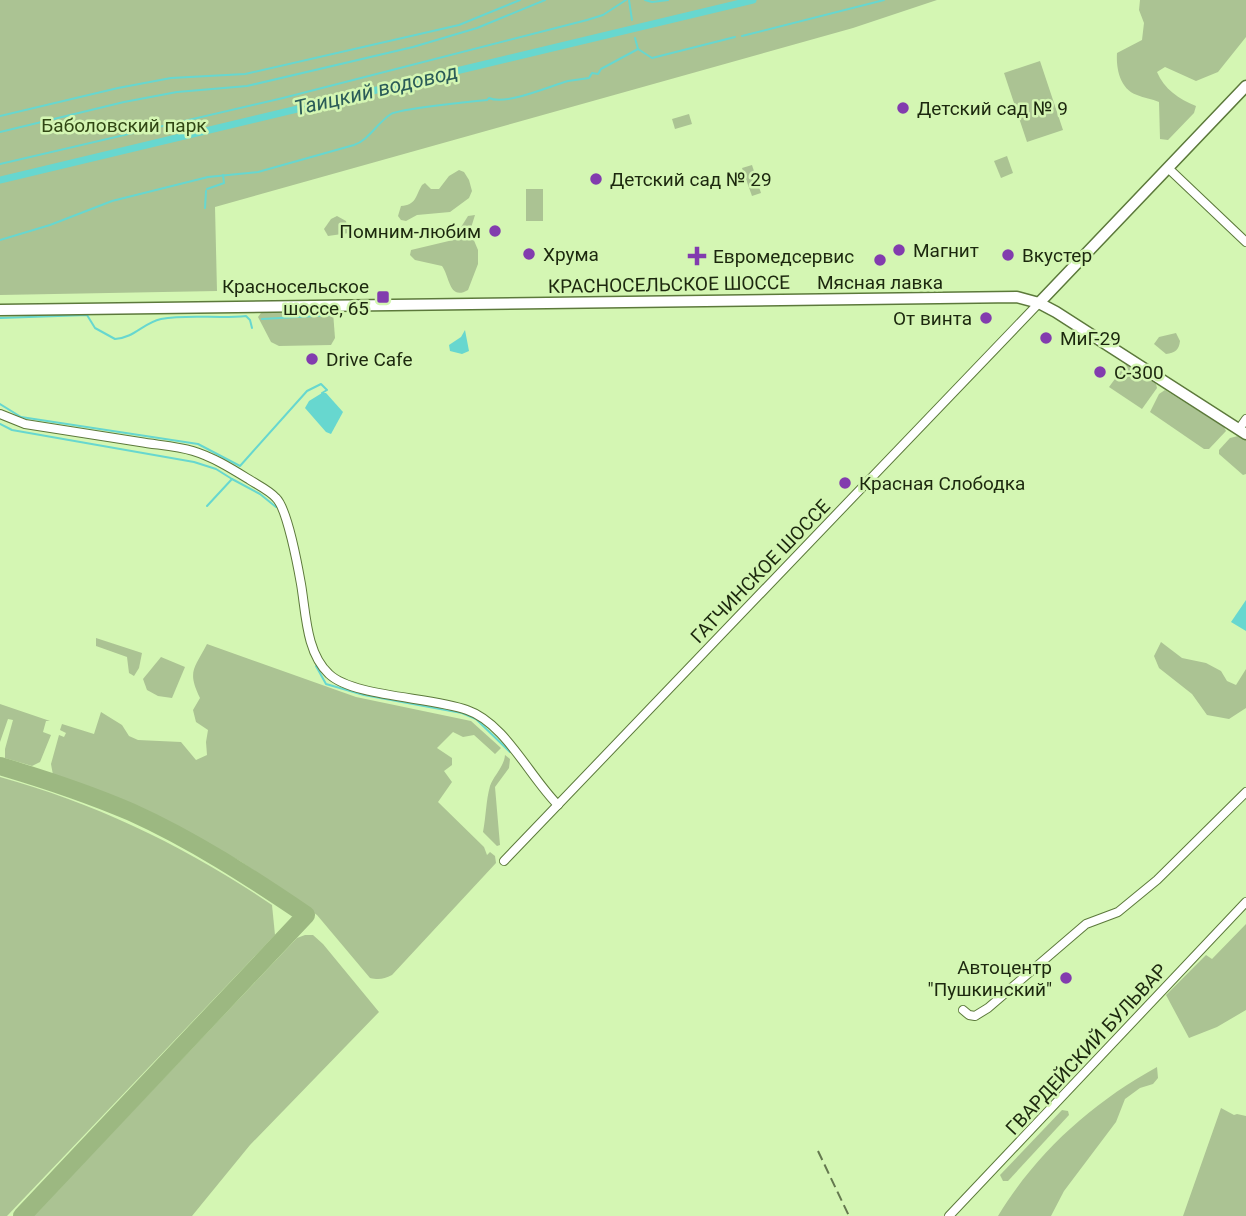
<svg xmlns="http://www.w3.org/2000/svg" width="1246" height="1216" font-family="Roboto,sans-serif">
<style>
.green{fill:#abc393}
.water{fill:#67d7cf}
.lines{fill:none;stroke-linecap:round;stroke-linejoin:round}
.stream{stroke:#67d7cf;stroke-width:2}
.canal{stroke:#67d7cf;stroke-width:7}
.taxiway{stroke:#9cb881;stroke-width:18}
.street-casing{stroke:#5c793b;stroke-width:10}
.secondary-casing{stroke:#5c793b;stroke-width:13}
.street{stroke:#fff;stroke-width:8}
.secondary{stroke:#fff;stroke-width:10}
.rail{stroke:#65794f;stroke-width:2;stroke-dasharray:10 5;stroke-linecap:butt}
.poi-dot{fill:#823cae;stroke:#d4f6b3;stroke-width:2.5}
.labels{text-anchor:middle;stroke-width:5;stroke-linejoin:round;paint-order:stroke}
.poi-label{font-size:19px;fill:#1c280e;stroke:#d4f6b3;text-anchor:start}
.park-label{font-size:19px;fill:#314714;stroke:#d4f6b3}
.street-label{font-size:19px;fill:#1c280e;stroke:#d4f6b3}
.water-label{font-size:21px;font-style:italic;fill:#2b5c58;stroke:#d4f6b3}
</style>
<rect width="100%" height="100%" fill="#d4f6b3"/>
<g class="green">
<polygon points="0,0 937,0 853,28 215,207 217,291 0,295"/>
<path d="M 1140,0 L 1246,0 L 1246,37 L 1218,72 L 1196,81 L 1165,67 L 1157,72 C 1164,89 1179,99 1196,106 L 1194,113 L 1168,140 L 1160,139 L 1159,102 C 1152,99 1144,98 1137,95 C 1120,89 1116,69 1117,53 L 1142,40 L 1144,23 L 1139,10 Z"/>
<polygon points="1040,61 1063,130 1027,142 1004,73"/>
<polygon points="689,114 692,124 675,129 672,119"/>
<polygon points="1007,156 1013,173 1001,178 994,161"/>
<polygon points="752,165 761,193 752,196 742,168"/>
<path d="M 459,170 L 464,172 L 469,180 L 472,191 L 469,198 L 450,212 L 417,215 L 406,221 L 401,220 L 398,216 L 401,206 C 416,205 415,197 422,185 L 425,183 L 431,189 L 439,189 L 449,176 Z"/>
<rect x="526" y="189" width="17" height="32"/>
<path d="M 475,215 L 470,231 L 478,250 L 478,264 L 468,290 C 449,301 450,277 442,266 L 415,260 L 410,255 L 411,250 L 453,240 L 468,216 Z"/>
<polygon points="337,216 346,221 349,233 328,236 324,229 331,219"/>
<polygon points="305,312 333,312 335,338 331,345 279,346 271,342 258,317 261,313"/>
<path d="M 1176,333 L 1180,341 C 1179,350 1175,353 1166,354 L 1154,344 L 1159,337 Z"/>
<polygon points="1126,364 1156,384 1157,388 1142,409 1109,387"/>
<polygon points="1165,390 1224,427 1226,431 1209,449 1204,449 1150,412 1159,394"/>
<polygon points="1238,436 1246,440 1246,474 1243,475 1219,454 1219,450 1230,438"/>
<polygon points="96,638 142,653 139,668 134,676 129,673 127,657 96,646"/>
<polygon points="1161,642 1182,658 1206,663 1221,671 1227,681 1236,685 1246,669 1246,708 1229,719 1207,715 1192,694 1159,668 1154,656"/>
<path d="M 207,644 L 356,697 L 471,721 L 501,748 L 495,754 L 474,735 L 463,737 L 453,732 L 437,748 L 452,758 L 452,765 L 444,771 L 452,782 L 438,802 L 484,847 L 487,855 L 490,852 L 495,856 L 496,863 L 392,975 C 384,979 379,980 370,978 L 317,915 L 240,861 L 149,813 L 53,775 L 51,764 L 59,735 L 64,737 L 66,733 L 60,730 L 62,724 L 94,734 L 101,712 L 122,725 L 129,736 L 138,740 L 181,742 L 196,760 L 207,755 L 206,742 L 208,730 L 196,722 L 193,710 L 200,698 C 187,671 194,669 207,644 Z"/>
<polygon points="161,657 185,667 172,698 158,696 147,690 143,679"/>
<polygon points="0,704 50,721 46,721 43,732 51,735 40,762 32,766 5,758 5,749 13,720 8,719 0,742"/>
<path d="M 505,755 L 510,759 L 509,768 L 495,787 L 500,845 L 497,846 L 483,832 C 486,817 486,800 490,786 C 494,775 504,767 505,755 Z"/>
<path d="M 0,777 C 98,804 188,848 272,905 L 275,935 L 7,1216 L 0,1216 Z"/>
<polygon points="1246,924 1246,1010 1217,1027 1189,1038 1166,995 1206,955 1212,959"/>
<polygon points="305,935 313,935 323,944 379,1012 250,1145 192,1216 33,1216 297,938"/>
<path d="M 1157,1067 L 1158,1078 L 1153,1084 L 1140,1088 L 1125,1099 L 1116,1122 L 1064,1191 L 1051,1216 L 998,1216 C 1037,1152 1092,1103 1157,1067 Z"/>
<polygon points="1221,1108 1234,1115 1237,1114 1246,1116 1246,1216 1183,1216"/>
<polygon points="1062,1110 1068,1111 1069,1115 1008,1181 1003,1181 1000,1175"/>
</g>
<g class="water">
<polygon points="465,330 469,351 462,354 450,351 449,345 461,337"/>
<polygon points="322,393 326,393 343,412 331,434 326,432 305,408 309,401"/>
<polygon points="1246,600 1246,631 1231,622"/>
</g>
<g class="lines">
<g class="stream">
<polyline points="629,0 632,20"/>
<polyline points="645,0 652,2 668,0"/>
<polyline points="742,36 884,0"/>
<polyline points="635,38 638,49 652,58 735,37"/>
<polyline points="0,116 118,88 171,78 245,74 459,25 520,0"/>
<polyline points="0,132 124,102 177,92 247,86 413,47 477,28 545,0"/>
<polyline points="0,164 283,98 587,20 603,15 626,0"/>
<polyline points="207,189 224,183 223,175"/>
<polyline points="205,208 206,191"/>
<path d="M 0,240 L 50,225 L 112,201 L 208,177 L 258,172 L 354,145 C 369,140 377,123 391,114 C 398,109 475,101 487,100 L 489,98 C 505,106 550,86 568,81 C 575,80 582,79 589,78 L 592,73 L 598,74 L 601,69 L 638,49"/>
<path d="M 0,318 L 87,315 L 95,328 L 115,339 C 134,338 143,323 161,319 C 188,314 218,319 246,316 L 250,320 L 252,328"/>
<polyline points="262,319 332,315"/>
<polyline points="0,404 21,417 198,444 240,466 307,391 321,384 327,390 322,393"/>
<polyline points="0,424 12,430 194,462 216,469 232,479"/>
<polyline points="207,506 232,479 260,494 276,507"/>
<polyline points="316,666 326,684 364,695 462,713 476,719 510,752"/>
</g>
<polyline class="canal" points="0,180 753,0"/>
<path class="taxiway" d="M 0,766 C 44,779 89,794 131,812 C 193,840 250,877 306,915 L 22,1216"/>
<g class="street-casing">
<g id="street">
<polyline points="1168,168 1246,242"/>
<path d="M 0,414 L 25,424 C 63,430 102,436 140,442 C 157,445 176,446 193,451 C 213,457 232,469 250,480 C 258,485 270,491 276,498 C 287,508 298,567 301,584 C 306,613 306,653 329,674 C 353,697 432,697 467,710 C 505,723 529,776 558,805"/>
<polyline points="1239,429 1246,419"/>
<polyline points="504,861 1039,303"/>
<polyline points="963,1010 969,1015 975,1016 988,1008 1086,924 1118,912 1157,880 1246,792"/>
<polyline points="949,1216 1246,902"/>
</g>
</g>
<g class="secondary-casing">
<g id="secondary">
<polyline points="1039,303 1246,86"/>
<polyline points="0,310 1017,297 1039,303 1056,312 1246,434"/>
</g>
</g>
<use href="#street" class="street"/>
<use href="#secondary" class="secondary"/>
<polyline class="rail" points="818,1151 849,1216"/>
</g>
<g class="poi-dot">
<circle cx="903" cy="108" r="7"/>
<circle cx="596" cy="179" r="7"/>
<circle cx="495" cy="231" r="7"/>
<circle cx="899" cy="250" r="7"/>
<circle cx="529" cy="254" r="7"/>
<circle cx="1008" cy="255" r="7"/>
<path d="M693.5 245.5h7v7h7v7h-7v7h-7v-7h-7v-7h7z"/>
<circle cx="880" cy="260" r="7"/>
<rect x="376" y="290" width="14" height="14" rx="3.5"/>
<circle cx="986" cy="318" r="7"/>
<circle cx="1046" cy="338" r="7"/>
<circle cx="312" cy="359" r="7"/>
<circle cx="1100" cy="372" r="7"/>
<circle cx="845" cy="483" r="7"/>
<circle cx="1066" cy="978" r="7"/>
</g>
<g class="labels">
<g class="poi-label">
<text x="917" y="115">Детский сад № 9</text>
<text x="610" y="186">Детский сад № 29</text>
<text x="481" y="238" text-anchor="end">Помним-любим</text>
<text x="913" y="257">Магнит</text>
<text x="543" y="261">Хрума</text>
<text x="1022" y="262">Вкустер</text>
<text x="713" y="263">Евромедсервис</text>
<text x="880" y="289" text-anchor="middle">Мясная лавка</text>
<text x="369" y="293" text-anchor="end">Красносельское<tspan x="369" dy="22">шоссе, 65</tspan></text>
<text x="972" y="325" text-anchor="end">От винта</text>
<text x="1060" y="345">МиГ-29</text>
<text x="326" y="366">Drive Cafe</text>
<text x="1114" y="379">С-300</text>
<text x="859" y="490">Красная Слободка</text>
<text x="1052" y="974" text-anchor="end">Автоцентр<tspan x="1052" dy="22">"Пушкинский"</tspan></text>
</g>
<g class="park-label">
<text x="124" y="132">Баболовский парк</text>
</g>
<g class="street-label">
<text transform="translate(669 284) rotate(-1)" y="7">КРАСНОСЕЛЬСКОЕ ШОССЕ</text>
<text transform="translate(760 571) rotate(-46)" y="7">ГАТЧИНСКОЕ ШОССЕ</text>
<text transform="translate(1086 1049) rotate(-47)" y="7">ГВАРДЕЙСКИЙ БУЛЬВАР</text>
</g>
<g class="water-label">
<text transform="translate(376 90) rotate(-13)" y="7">Таицкий водовод</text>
</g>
</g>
</svg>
